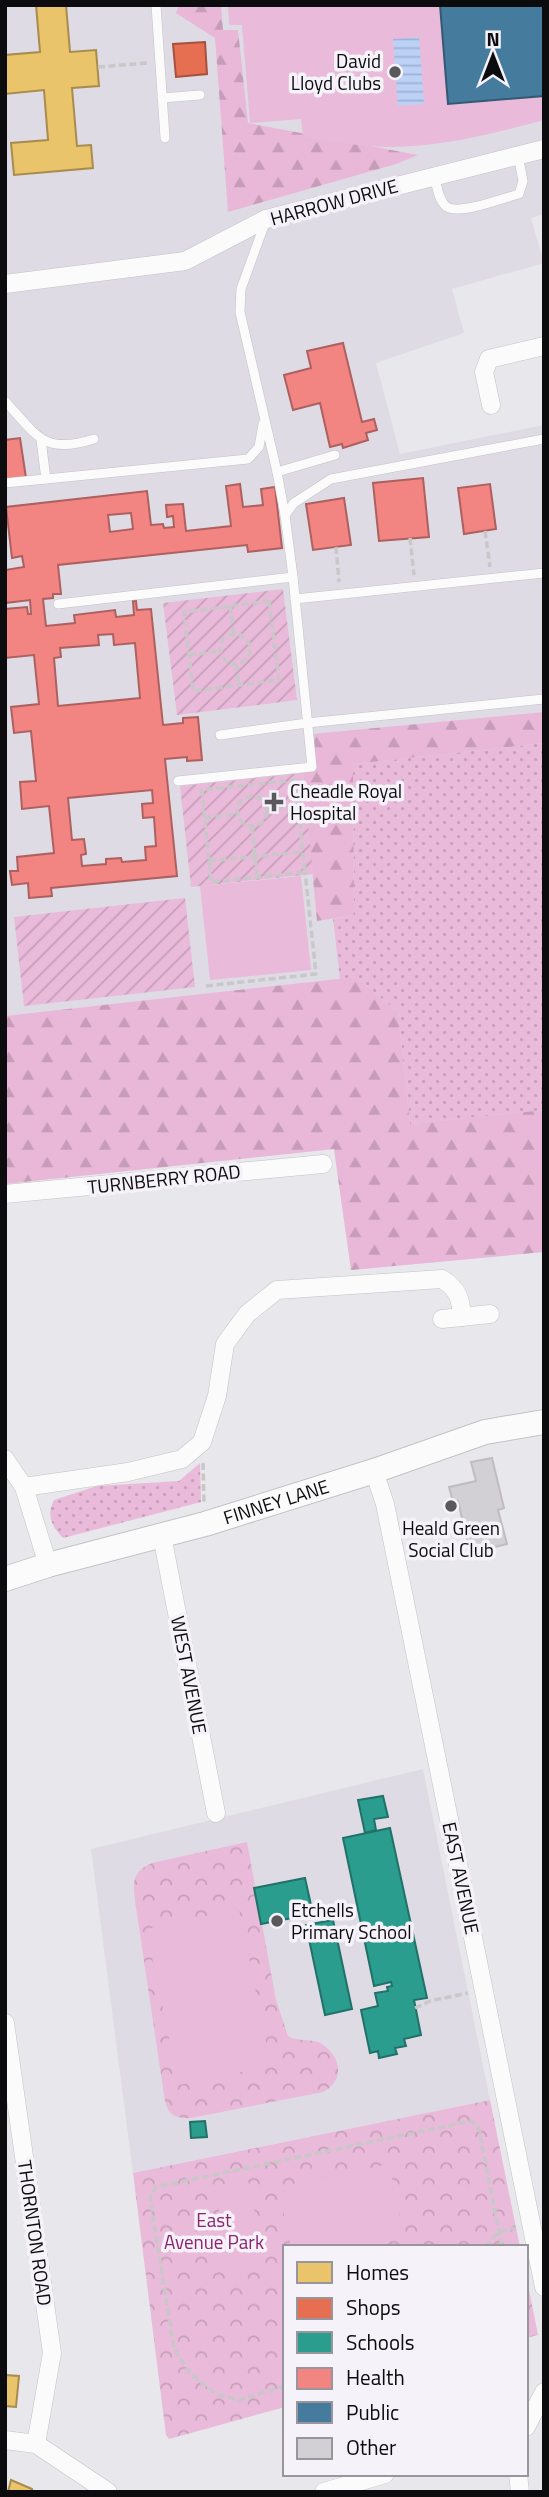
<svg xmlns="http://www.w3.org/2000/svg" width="549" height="2497" font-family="'Titillium Web',sans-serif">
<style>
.built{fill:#dedbe5}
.grass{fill:url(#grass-dots)}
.forest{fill:url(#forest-firs)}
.park{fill:url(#park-crowns)}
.garden{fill:url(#garden-furrows)}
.pitch{fill:#e9bad9}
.water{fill:url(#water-rules)}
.homes{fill:#e9c46a;stroke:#a78c4e;stroke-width:2}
.shops{fill:#e76f51;stroke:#a5513d;stroke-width:2}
.schools{fill:#2a9d8f;stroke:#217168;stroke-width:2}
.health{fill:#f28482;stroke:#ad605f;stroke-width:2;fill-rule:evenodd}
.public{fill:#457b9d;stroke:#345972;stroke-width:2}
.building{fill:#d2d0d4;stroke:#bebcc0;stroke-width:2}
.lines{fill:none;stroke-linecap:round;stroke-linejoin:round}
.lane-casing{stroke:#c3c2c5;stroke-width:10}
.street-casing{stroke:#c3c2c5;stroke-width:19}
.secondary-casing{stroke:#c3c2c5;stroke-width:26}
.path{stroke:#c8c8c9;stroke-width:3.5;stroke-dasharray:7 3.5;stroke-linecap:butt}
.lane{stroke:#fcfbfc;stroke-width:9}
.street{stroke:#fcfbfc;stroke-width:18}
.secondary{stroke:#fcfbfc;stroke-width:24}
.poi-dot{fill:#59585b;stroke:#f5f2fa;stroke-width:2.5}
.labels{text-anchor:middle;stroke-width:7;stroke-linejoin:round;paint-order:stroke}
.poi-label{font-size:19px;fill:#0c0b0e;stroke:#f5f2fa;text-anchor:start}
.street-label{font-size:19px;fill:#0c0b0e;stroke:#f5f2fa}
.park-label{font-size:19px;fill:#8c246e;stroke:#f5f2fa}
</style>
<defs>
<pattern id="grass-dots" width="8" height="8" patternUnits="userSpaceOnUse" patternTransform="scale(1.75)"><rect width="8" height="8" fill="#e9bad9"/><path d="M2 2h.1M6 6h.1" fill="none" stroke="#c79fb9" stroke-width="1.8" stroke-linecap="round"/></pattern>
<pattern id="forest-firs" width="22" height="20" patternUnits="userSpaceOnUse" patternTransform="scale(1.75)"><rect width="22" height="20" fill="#e9b7d8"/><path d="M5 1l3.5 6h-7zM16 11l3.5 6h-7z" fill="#c79cb8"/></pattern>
<pattern id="park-crowns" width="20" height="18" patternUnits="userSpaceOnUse" patternTransform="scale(1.75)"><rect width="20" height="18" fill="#e9bad9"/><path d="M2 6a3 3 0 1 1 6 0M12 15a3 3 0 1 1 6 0" fill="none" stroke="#c79fb9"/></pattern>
<pattern id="garden-furrows" width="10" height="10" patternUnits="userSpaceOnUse" patternTransform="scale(1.75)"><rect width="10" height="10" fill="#e9bad9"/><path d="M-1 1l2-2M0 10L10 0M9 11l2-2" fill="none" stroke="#c79fb9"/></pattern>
<pattern id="water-rules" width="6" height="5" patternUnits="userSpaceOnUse" patternTransform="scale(1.75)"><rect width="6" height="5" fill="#bcd1f6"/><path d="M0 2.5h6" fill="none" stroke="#a0b2d2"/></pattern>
</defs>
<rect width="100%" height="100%" fill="#e8e7eb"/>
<g class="built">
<polygon points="5,5 544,5 544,214 531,218 544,263 452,289 464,333 376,363 400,454 544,425 544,1252 351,1270 334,1149 5,1184"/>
<polygon points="423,1769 490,2100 133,2173 91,1849"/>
</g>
<g class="grass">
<polygon points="544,743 544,1110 410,1124 398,1012 356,977 340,979 333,919 354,915 353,764"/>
<path d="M 200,1463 L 201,1502 L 63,1538 C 52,1527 46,1515 54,1500 L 97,1486 L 179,1481 Z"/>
</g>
<g class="forest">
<polygon points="179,5 221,5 223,30 238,30 248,123 418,155 396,164 228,212 215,38 176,13"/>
<polygon points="544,712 544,743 353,764 354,915 317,921 303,773 314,767 312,734"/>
<polygon points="356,977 398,1012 410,1124 544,1110 544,1252 351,1270 334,1149 5,1184 5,1016"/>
</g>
<g class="park">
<path d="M 247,1842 L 276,2000 L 288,2036 C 296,2042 310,2038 320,2043 C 341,2055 346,2080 323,2092 L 191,2118 C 175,2118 169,2116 165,2101 L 135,1901 C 133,1881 132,1872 152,1863 Z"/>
<polygon points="490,2100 520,2247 285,2247 285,2407 169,2439 166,2435 133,2173"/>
<polygon points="526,2275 538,2335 526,2338"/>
</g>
<g class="garden">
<polygon points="283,589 297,700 177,715 163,603"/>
<polygon points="303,773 313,874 191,887 180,786"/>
<polygon points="185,898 195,987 24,1006 14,917"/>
</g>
<g class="pitch">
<path d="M 228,5 L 544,5 L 544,120 C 491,134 439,148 384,147 C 357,146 329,141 303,138 L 301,119 L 250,123 L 242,25 L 229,25 Z"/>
<polygon points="301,876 311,970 210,980 200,886"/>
<polygon points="239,1909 271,2066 179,2085 146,1929"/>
<polygon points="389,2164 404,2236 353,2247 291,2247 278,2187"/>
<polygon points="248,2180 265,2261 231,2268 214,2187"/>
</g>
<polygon class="water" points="419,37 424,104 398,106 393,39"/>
<g class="homes">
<polygon points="36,5 66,5 70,52 96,50 99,86 72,88 77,146 91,145 93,168 14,175 11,143 48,140 44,90 5,94 5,55 40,52"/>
<polygon points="5,2375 19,2376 16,2407 5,2406"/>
<polygon points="11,2480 32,2489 32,2492 8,2492"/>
</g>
<polygon class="shops" points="205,42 207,74 176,77 173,44"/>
<g class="schools">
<polygon points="383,1796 388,1817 374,1819 376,1830 365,1833 358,1800"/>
<polygon points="390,1828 427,1998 414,2000 421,2035 404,2039 406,2046 395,2048 397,2054 379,2058 378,2051 370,2053 361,2010 378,2006 375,1993 388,1991 387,1987 392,1986 391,1982 374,1986 343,1838"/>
<polygon points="305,1878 313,1914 261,1924 254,1888"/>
<polygon points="333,1920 352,2009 325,2015 306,1925"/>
<polygon points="205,2121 207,2137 191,2138 190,2122"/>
</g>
<g class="health">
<polygon points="343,343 362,422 374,419 377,430 366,433 368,440 343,448 342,444 330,447 320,403 293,410 284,375 311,368 307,351"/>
<polygon points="20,438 26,478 5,481 5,440"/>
<polygon points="423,478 429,537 379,541 373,483"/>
<path d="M 240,484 L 243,507 L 263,505 L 261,489 L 275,487 L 282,548 L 248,552 L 247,545 L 58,565 L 61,594 L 53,594 L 53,598 L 43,599 L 46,626 L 75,623 L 74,615 L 115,610 L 116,617 L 134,615 L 133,601 L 136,601 L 137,610 L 151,609 L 163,725 L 183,723 L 183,718 L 198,717 L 202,760 L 187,761 L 187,757 L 165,759 L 177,876 L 51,888 L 52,896 L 29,898 L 28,883 L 12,885 L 10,871 L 18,871 L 17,857 L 54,853 L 49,806 L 22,809 L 20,782 L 36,781 L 31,731 L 14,733 L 11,707 L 39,704 L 34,655 L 5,658 L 5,609 L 27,607 L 28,614 L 31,614 L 30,600 L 5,603 L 5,570 L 24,567 L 22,556 L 12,558 L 6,507 L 147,491 L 151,525 L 163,524 L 164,528 L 174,527 L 173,516 L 167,517 L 166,505 L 183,504 L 186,531 L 231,526 L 226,486 ZM 131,513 L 133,529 L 110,532 L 108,515 ZM 113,634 L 114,645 L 135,643 L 140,698 L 58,706 L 54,658 L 61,657 L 60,648 L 99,645 L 98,635 ZM 152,790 L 153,803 L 142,804 L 143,818 L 154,817 L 156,846 L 145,847 L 146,860 L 122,862 L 121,858 L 106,859 L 106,864 L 82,866 L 81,855 L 86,854 L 84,839 L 72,840 L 68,798 Z"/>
<polygon points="490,484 496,529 464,534 458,488"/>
<polygon points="344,498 351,545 313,550 306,504"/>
</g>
<polygon class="public" points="440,5 544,5 544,96 448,104"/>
<polygon class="building" points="492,1458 504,1508 498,1510 507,1544 470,1553 458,1501 453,1502 449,1487 476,1481 471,1462"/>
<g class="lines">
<g class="lane-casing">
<g id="lane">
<polyline points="156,5 165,138"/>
<polyline points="162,98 200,95"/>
<path d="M 434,176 C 437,185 438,201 447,207 C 460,215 503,198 519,194 L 523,181 L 518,155"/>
<polyline points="266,220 241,289 240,312 277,472"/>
<path d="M 5,401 C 37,436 44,455 94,439"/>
<polyline points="46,479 248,459 259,447 263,424"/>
<polyline points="5,483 46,479 41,440"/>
<polyline points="285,515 277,472 335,455"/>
<polyline points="295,599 544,573"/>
<polyline points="58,604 293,577"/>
<polyline points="220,735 307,723 544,699"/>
<polyline points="178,781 312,767 293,577 285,515 294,503 331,479 544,439"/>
</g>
</g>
<g class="street-casing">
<g id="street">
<polyline points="5,284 185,261 266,219 544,149"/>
<polyline points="491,405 484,372 489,359 544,346"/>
<polyline points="5,1194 323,1164"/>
<polyline points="442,1319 490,1314"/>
<polyline points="5,1459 24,1487 48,1565"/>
<polyline points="374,1471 385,1504 544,2287"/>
<path d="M 24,1487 L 128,1472 L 182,1459 L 202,1442 L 217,1396 L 225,1344 L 247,1314 L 277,1290 L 442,1279 C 458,1289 461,1299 462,1317"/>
<polyline points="162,1536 216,1813"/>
<polyline points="5,2023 52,2353 36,2444"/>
<polyline points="526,2427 544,2392"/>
<polyline points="5,2440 36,2444 108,2492"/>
<polyline points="518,2474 520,2492"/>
<polyline points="324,2492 385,2474"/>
</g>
</g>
<g class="secondary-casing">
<g id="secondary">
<path id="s1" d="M 5,1579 L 48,1565 L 205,1524 L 374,1471 L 485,1432 L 544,1422"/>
</g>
</g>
<g class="path">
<polyline points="98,67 147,63"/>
<polyline points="485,531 490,567"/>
<polyline points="410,538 414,575"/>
<polyline points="336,547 339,582"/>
<polygon points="269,601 279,680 193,691 184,612"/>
<polyline points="230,606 234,634"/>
<circle cx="235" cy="649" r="15"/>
<polyline points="189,655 220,651"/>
<polyline points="236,664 239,685"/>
<polygon points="295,780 305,872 211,882 202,790"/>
<circle cx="252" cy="811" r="15"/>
<polyline points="266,810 298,807"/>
<polyline points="205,818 237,814"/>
<polyline points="252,827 257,877"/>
<polyline points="209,861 302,852"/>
<polyline points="206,986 316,974 305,872"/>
<polyline points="203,1463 204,1504"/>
<polyline points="415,2008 430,2001 468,1993"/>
<path d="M 486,2247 C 494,2233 501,2231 516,2228"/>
<polyline points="285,2386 239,2400 216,2394 190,2373 174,2349 150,2198 156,2187 471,2121 478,2125 502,2247"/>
</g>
<use href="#lane" class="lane"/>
<use href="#street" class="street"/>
<use href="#secondary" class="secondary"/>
</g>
<g class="poi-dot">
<circle cx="395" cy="72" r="7"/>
<path d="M270.5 791.5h7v7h7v7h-7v7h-7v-7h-7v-7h7z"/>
<circle cx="451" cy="1506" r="7"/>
<circle cx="277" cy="1921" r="7"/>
</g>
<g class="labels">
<g class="poi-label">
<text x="381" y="68" text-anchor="end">David<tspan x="381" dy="22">Lloyd Clubs</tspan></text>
<text x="290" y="798">Cheadle Royal<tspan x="290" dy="22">Hospital</tspan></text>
<text x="451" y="1535" text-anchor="middle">Heald Green<tspan x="451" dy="22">Social Club</tspan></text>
<text x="291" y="1917">Etchells<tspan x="291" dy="22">Primary School</tspan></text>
</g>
<g class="street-label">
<text transform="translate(334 202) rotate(-15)" y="7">HARROW DRIVE</text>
<text transform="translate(164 1179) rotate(-6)" y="7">TURNBERRY ROAD</text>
<text dy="7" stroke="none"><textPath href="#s1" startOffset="282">FINNEY LANE</textPath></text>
<text transform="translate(189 1675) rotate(79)" y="7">WEST AVENUE</text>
<text transform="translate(461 1878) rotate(78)" y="7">EAST AVENUE</text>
<text transform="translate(35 2233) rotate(82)" y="7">THORNTON ROAD</text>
</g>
<g class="park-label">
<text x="214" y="2227">East<tspan x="214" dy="22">Avenue Park</tspan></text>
</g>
</g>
<rect width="549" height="2497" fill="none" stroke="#0c0b0e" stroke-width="14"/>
<rect x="283" y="2245" width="245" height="231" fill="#f5f2fa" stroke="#98969c" stroke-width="2"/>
<rect x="297" y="2262" width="35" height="21" fill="#e9c46a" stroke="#98969c" stroke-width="2"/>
<text x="346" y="2280" font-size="21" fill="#0c0b0e">Homes</text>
<rect x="297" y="2298" width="35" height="21" fill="#e76f51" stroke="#98969c" stroke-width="2"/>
<text x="346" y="2315" font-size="21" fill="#0c0b0e">Shops</text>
<rect x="297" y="2332" width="35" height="21" fill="#2a9d8f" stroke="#98969c" stroke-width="2"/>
<text x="346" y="2350" font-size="21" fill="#0c0b0e">Schools</text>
<rect x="297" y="2368" width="35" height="21" fill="#f28482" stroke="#98969c" stroke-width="2"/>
<text x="346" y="2385" font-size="21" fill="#0c0b0e">Health</text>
<rect x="297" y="2402" width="35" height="21" fill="#457b9d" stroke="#98969c" stroke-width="2"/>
<text x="346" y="2420" font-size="21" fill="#0c0b0e">Public</text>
<rect x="297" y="2438" width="35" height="21" fill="#d2d0d4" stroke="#98969c" stroke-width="2"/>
<text x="346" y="2455" font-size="21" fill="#0c0b0e">Other</text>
<g transform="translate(493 56)" stroke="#f5f2fa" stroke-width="5" paint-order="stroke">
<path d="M0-5L12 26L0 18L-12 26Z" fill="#0c0b0e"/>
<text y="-10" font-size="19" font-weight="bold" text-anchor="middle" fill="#0c0b0e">N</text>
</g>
</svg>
